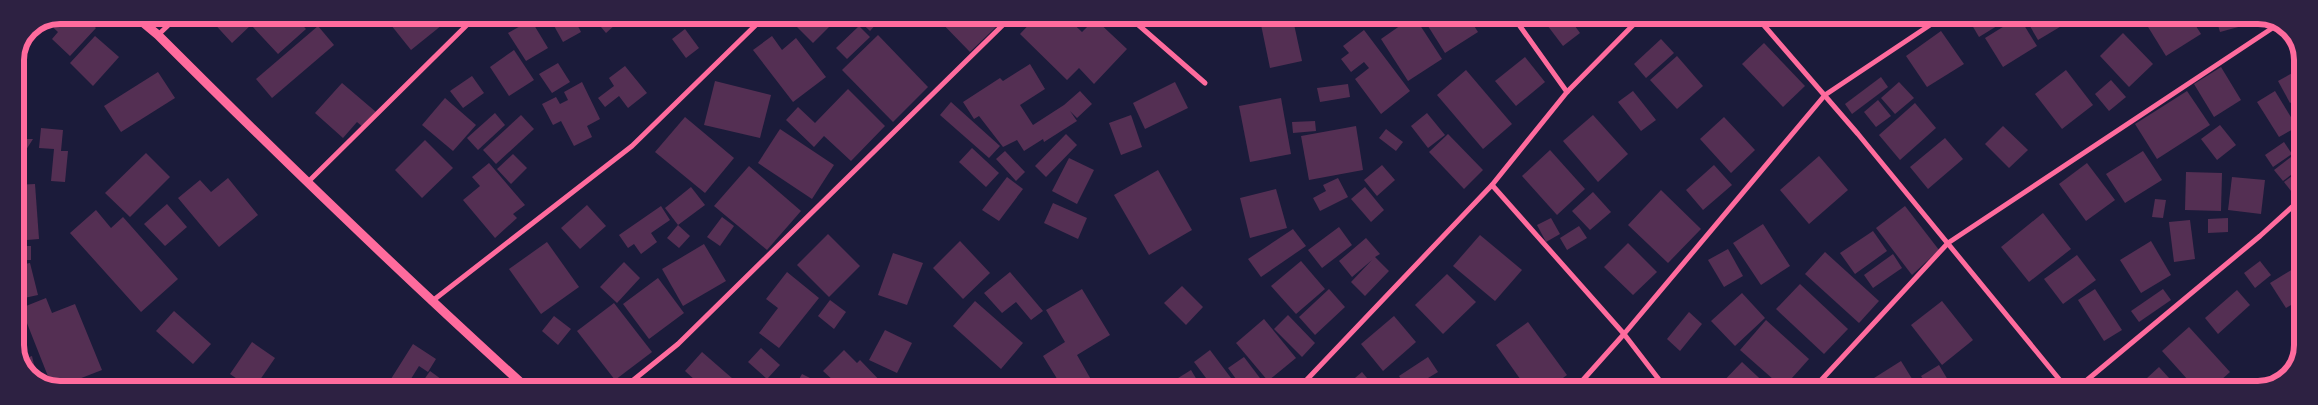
<svg xmlns="http://www.w3.org/2000/svg" width="2318" height="405" font-family="Overpass,sans-serif">
<style>
.building{fill:#542f53}
.lines{fill:none;stroke-linecap:round;stroke-linejoin:round}
.minor{stroke:#ff6b9d;stroke-width:5}
.tertiary{stroke:#ff6b9d;stroke-width:9}
.rim{fill:none;stroke:#ff6b9d;stroke-width:6}
</style>
<rect width="100%" height="100%" fill="#1b1b3a"/>
<g class="building">
<polygon points="59,15 83,15 96,28 70,56 52,39 58,32 46,21"/>
<polygon points="214,15 293,15 306,29 278,54 251,25 232,43 210,19"/>
<polygon points="383,15 450,15 452,17 411,50"/>
<polygon points="569,15 572,15 581,32 563,42 553,24"/>
<polygon points="591,15 626,15 606,33"/>
<polygon points="804,15 841,15 813,43 794,24"/>
<polygon points="853,15 884,15 870,31"/>
<polygon points="934,15 986,15 997,26 970,52"/>
<polygon points="1038,15 1064,15 1082,32 1095,19 1127,49 1094,84 1079,68 1067,80 1020,34"/>
<polygon points="1151,15 1172,15 1165,25"/>
<polygon points="1259,15 1292,15 1302,61 1270,68"/>
<polygon points="1299,15 1320,15 1321,16 1300,20"/>
<polygon points="1421,15 1467,15 1478,32 1445,53"/>
<polygon points="1543,15 1567,15 1580,33 1563,46 1541,17"/>
<polygon points="1977,15 2015,15 1979,37 1969,20"/>
<polygon points="2036,15 2073,15 2075,18 2038,40 2027,21"/>
<polygon points="2155,15 2189,15 2201,34 2166,56 2145,22"/>
<polygon points="2215,15 2263,15 2264,20 2220,32"/>
<polygon points="1414,16 1442,59 1408,81 1381,39"/>
<polygon points="2019,17 2037,46 2003,67 1985,38"/>
<polygon points="531,20 548,48 526,61 508,33"/>
<polygon points="318,26 334,45 272,98 256,79"/>
<polygon points="859,26 870,37 847,59 836,48"/>
<polygon points="685,29 699,48 686,58 672,39"/>
<polygon points="1364,30 1410,91 1381,114 1355,79 1369,68 1364,62 1351,72 1341,59 1349,53 1343,46"/>
<polygon points="1941,31 1964,64 1927,87 1906,56"/>
<polygon points="2123,33 2153,64 2129,87 2100,56"/>
<polygon points="878,35 928,87 893,122 842,70"/>
<polygon points="95,36 119,57 93,86 70,63"/>
<polygon points="772,36 782,50 796,38 826,77 793,102 753,50"/>
<polygon points="1661,39 1674,53 1646,78 1634,64"/>
<polygon points="1764,43 1805,86 1783,107 1742,64"/>
<polygon points="20,49 19,86 15,86 15,60"/>
<polygon points="514,50 534,80 509,96 490,67"/>
<polygon points="1677,56 1703,86 1677,109 1650,80"/>
<polygon points="1525,57 1545,82 1516,106 1495,81"/>
<polygon points="558,63 570,82 552,93 539,74"/>
<polygon points="1030,64 1045,89 1020,105 1033,125 1064,105 1080,91 1092,104 1077,118 1070,111 1077,121 1044,142 1043,139 1024,151 1017,140 1003,147 979,116 974,119 963,102 1000,78 1003,81"/>
<polygon points="625,66 647,93 628,108 619,96 605,107 598,98 614,86 609,78"/>
<polygon points="2221,67 2241,100 2214,117 2194,84"/>
<polygon points="2303,67 2303,96 2290,103 2278,81"/>
<polygon points="1466,70 1512,124 1483,149 1437,95"/>
<polygon points="2066,70 2093,105 2062,129 2035,94"/>
<polygon points="158,72 175,98 121,132 104,106"/>
<polygon points="472,76 484,93 463,108 450,91"/>
<polygon points="1881,77 1888,87 1852,114 1845,104"/>
<polygon points="2111,80 2126,97 2109,111 2095,94"/>
<polygon points="715,81 771,95 760,138 704,125"/>
<polygon points="582,82 600,119 587,126 592,137 574,146 561,121 553,125 542,104 556,97 560,104 568,100 564,92"/>
<polygon points="1175,82 1188,108 1145,129 1133,103"/>
<polygon points="1899,82 1914,98 1895,114 1881,98"/>
<polygon points="342,83 376,112 363,127 357,122 343,138 315,113"/>
<polygon points="1348,84 1350,97 1320,102 1317,88"/>
<polygon points="848,89 885,126 851,161 824,136 814,147 786,120 798,107 815,123"/>
<polygon points="1633,91 1656,120 1641,131 1618,102"/>
<polygon points="2187,91 2210,125 2157,159 2135,124"/>
<polygon points="2275,91 2297,127 2279,137 2257,102"/>
<polygon points="445,98 476,125 453,151 422,125"/>
<polygon points="1281,98 1291,154 1250,162 1239,106"/>
<polygon points="1878,100 1891,116 1876,127 1864,112"/>
<polygon points="951,102 1000,146 989,158 940,115"/>
<polygon points="1915,103 1936,128 1900,160 1879,135"/>
<polygon points="495,113 505,125 478,150 467,138"/>
<polygon points="1427,113 1445,135 1428,148 1411,126"/>
<polygon points="15,114 20,114 20,139 33,139 15,167"/>
<polygon points="521,115 534,129 496,164 483,150"/>
<polygon points="1131,115 1142,147 1121,155 1109,123"/>
<polygon points="1593,115 1628,154 1598,182 1563,141"/>
<polygon points="685,117 734,158 705,193 655,152"/>
<polygon points="1724,117 1755,150 1731,173 1700,139"/>
<polygon points="1315,121 1316,131 1293,133 1292,122"/>
<polygon points="2220,125 2236,145 2217,160 2201,139"/>
<polygon points="1356,126 1363,170 1309,180 1301,136"/>
<polygon points="2003,126 2028,150 2009,168 1985,144"/>
<polygon points="41,128 63,130 61,151 68,151 65,182 51,181 54,149 39,148"/>
<polygon points="780,129 834,165 812,199 758,163"/>
<polygon points="1386,129 1403,142 1396,151 1379,138"/>
<polygon points="1066,134 1077,145 1046,177 1035,166"/>
<polygon points="1448,134 1483,170 1464,189 1429,152"/>
<polygon points="1945,138 1963,159 1928,189 1910,167"/>
<polygon points="425,140 453,168 422,198 395,170"/>
<polygon points="2284,142 2292,154 2273,167 2265,155"/>
<polygon points="972,148 999,173 986,187 959,162"/>
<polygon points="1550,150 1585,189 1557,215 1522,176"/>
<polygon points="1005,151 1025,172 1016,181 996,159"/>
<polygon points="2143,151 2162,180 2125,203 2106,174"/>
<polygon points="146,153 170,177 130,217 105,193"/>
<polygon points="513,154 527,168 511,184 497,169"/>
<polygon points="1819,156 1848,190 1809,224 1780,190"/>
<polygon points="2291,157 2300,168 2283,181 2274,170"/>
<polygon points="1069,158 1094,170 1077,204 1052,191"/>
<polygon points="489,163 525,205 513,214 517,218 495,238 463,200 480,186 472,177"/>
<polygon points="2087,163 2115,200 2086,221 2059,184"/>
<polygon points="1382,165 1395,180 1377,196 1364,180"/>
<polygon points="1714,165 1732,185 1703,210 1686,190"/>
<polygon points="749,166 801,211 767,250 714,206"/>
<polygon points="1158,170 1192,230 1149,255 1114,195"/>
<polygon points="2300,170 2303,174 2303,183 2291,191 2284,182"/>
<polygon points="2186,172 2222,173 2221,211 2185,210"/>
<polygon points="1007,177 1023,189 999,221 982,210"/>
<polygon points="2232,177 2265,180 2261,214 2228,210"/>
<polygon points="228,178 258,215 219,247 178,198 200,180 211,192"/>
<polygon points="1338,178 1348,197 1320,211 1313,198 1326,191 1323,185"/>
<polygon points="35,184 39,239 15,241 15,185"/>
<polygon points="691,187 705,205 678,225 665,208"/>
<polygon points="1365,187 1384,210 1371,222 1351,199"/>
<polygon points="1276,189 1287,228 1250,238 1240,198"/>
<polygon points="1661,190 1701,229 1668,263 1628,225"/>
<polygon points="1593,192 1611,212 1590,230 1572,211"/>
<polygon points="2155,199 2166,200 2163,218 2152,217"/>
<polygon points="1053,203 1087,218 1078,239 1044,223"/>
<polygon points="167,204 187,227 165,246 144,224"/>
<polygon points="587,205 606,226 580,249 561,228"/>
<polygon points="661,206 670,220 651,233 657,242 641,254 634,244 628,248 619,235"/>
<polygon points="1905,206 1939,250 1912,275 1876,228"/>
<polygon points="96,210 111,228 123,217 178,279 141,312 70,233"/>
<polygon points="2043,213 2071,249 2029,282 2001,247"/>
<polygon points="722,217 734,226 720,246 707,237"/>
<polygon points="1551,218 1560,234 1546,242 1537,225"/>
<polygon points="2228,218 2228,232 2208,233 2208,219"/>
<polygon points="2190,220 2195,259 2174,262 2169,222"/>
<polygon points="1763,224 1790,266 1761,285 1733,243"/>
<polygon points="678,225 690,236 679,248 667,238"/>
<polygon points="1579,226 1587,238 1567,250 1560,238"/>
<polygon points="1339,227 1352,245 1322,268 1308,250"/>
<polygon points="1293,229 1306,246 1261,277 1248,259"/>
<polygon points="1873,231 1887,251 1855,274 1840,253"/>
<polygon points="828,234 860,266 829,297 797,265"/>
<polygon points="1480,235 1522,270 1495,301 1453,266"/>
<polygon points="1366,238 1380,254 1375,257 1389,271 1365,296 1351,282 1372,260 1352,277 1339,261"/>
<polygon points="960,241 990,273 963,299 933,268"/>
<polygon points="2151,241 2171,275 2141,293 2120,260"/>
<polygon points="547,242 579,287 541,314 509,269"/>
<polygon points="1628,243 1657,272 1633,295 1604,267"/>
<polygon points="704,244 726,281 683,306 662,269"/>
<rect x="15" y="246" width="16" height="14"/>
<polygon points="1728,249 1743,276 1724,287 1708,260"/>
<polygon points="1825,252 1879,301 1859,323 1805,274"/>
<polygon points="893,253 923,263 907,305 878,295"/>
<polygon points="1893,254 1902,268 1873,288 1864,275"/>
<polygon points="2077,255 2096,280 2063,304 2044,279"/>
<polygon points="1301,261 1325,289 1296,314 1271,286"/>
<polygon points="2260,261 2271,275 2255,288 2244,273"/>
<polygon points="624,262 640,278 617,303 600,287"/>
<polygon points="30,263 38,295 15,300 15,266"/>
<polygon points="2303,263 2303,298 2286,308 2270,283"/>
<polygon points="787,272 819,298 779,348 759,333 778,308 766,299"/>
<polygon points="1010,272 1043,311 1031,320 1016,302 1002,313 984,293"/>
<polygon points="1447,274 1476,302 1443,334 1415,305"/>
<polygon points="658,278 684,313 649,339 623,304"/>
<polygon points="1800,284 1848,329 1824,354 1776,309"/>
<polygon points="1182,286 1203,307 1186,325 1164,303"/>
<polygon points="1082,289 1110,335 1077,355 1097,390 1064,390 1043,356 1065,342 1046,310"/>
<polygon points="1329,289 1345,307 1315,335 1299,317"/>
<polygon points="2095,289 2122,330 2104,341 2078,300"/>
<polygon points="2163,289 2171,300 2139,322 2131,311"/>
<polygon points="2237,290 2250,305 2218,334 2205,318"/>
<polygon points="1742,293 1765,318 1735,346 1711,321"/>
<polygon points="46,298 52,313 75,304 102,370 53,389 21,308"/>
<polygon points="830,300 846,312 834,329 818,316"/>
<polygon points="975,301 1023,343 1001,369 953,326"/>
<polygon points="1942,301 1973,340 1942,365 1911,325"/>
<polygon points="614,303 652,352 615,380 577,331"/>
<polygon points="17,307 26,348 15,350 15,308"/>
<polygon points="174,311 211,344 193,364 156,331"/>
<polygon points="1689,312 1702,324 1680,351 1667,339"/>
<polygon points="1288,315 1315,343 1302,357 1274,329"/>
<polygon points="554,316 571,329 558,345 542,331"/>
<polygon points="1394,316 1416,342 1383,371 1361,344"/>
<polygon points="1264,319 1296,358 1268,381 1236,343"/>
<polygon points="1766,320 1809,359 1783,388 1740,350"/>
<polygon points="1528,322 1567,375 1547,390 1528,390 1496,345"/>
<polygon points="2189,327 2230,372 2210,390 2197,390 2162,351"/>
<polygon points="885,330 912,343 897,373 869,360"/>
<polygon points="252,342 275,358 253,390 230,374"/>
<polygon points="413,344 436,359 428,372 419,366 404,390 384,390"/>
<polygon points="761,348 780,365 767,379 748,362"/>
<polygon points="844,350 857,363 860,360 886,387 883,390 829,390 836,383 823,371"/>
<polygon points="1210,350 1240,390 1215,390 1194,362"/>
<polygon points="702,352 733,379 724,390 706,390 685,371"/>
<polygon points="32,356 38,382 28,377 20,360"/>
<polygon points="1244,357 1269,390 1244,390 1228,368"/>
<polygon points="1428,357 1438,372 1408,390 1399,376"/>
<polygon points="1901,361 1919,390 1866,390 1863,385"/>
<polygon points="1742,362 1772,390 1715,390"/>
<polygon points="1939,365 1954,390 1930,390 1921,376"/>
<polygon points="2159,367 2180,390 2134,390"/>
<polygon points="1191,370 1203,390 1159,390"/>
<polygon points="430,371 456,390 417,390"/>
<polygon points="1362,372 1372,384 1365,390 1341,390"/>
<polygon points="802,374 814,380 808,390 793,390"/>
<polygon points="676,381 685,390 667,390"/>
</g>
<g class="lines">
<g class="minor">
<polyline points="1127,15 1205,83"/>
<polyline points="1512,15 1567,92"/>
<polyline points="1755,15 1858,134 2068,390"/>
<polyline points="158,35 179,15"/>
<polyline points="307,183 477,15"/>
<polyline points="1492,185 1624,334 1667,390"/>
<polyline points="431,302 632,146 766,15"/>
<polyline points="621,390 678,344 1013,15"/>
<polyline points="1297,390 1492,185 1567,92 1643,15"/>
<polyline points="1574,390 1624,334 1825,95 1945,15"/>
<polyline points="1812,390 1948,243 2280,23"/>
<polyline points="2075,390 2260,236 2303,197"/>
</g>
<path class="tertiary" d="M 134,15 L 158,35 C 279,156 402,275 529,390"/>
</g>
<path d="M0 0H2318V405H0ZM60 24H2258A36 36 0 0 1 2294 60V345A36 36 0 0 1 2258 381H60A36 36 0 0 1 24 345V60A36 36 0 0 1 60 24Z" fill="#2d2142" fill-rule="evenodd"/>
<path class="rim" d="M60 24H2258A36 36 0 0 1 2294 60V345A36 36 0 0 1 2258 381H60A36 36 0 0 1 24 345V60A36 36 0 0 1 60 24Z"/>
</svg>
